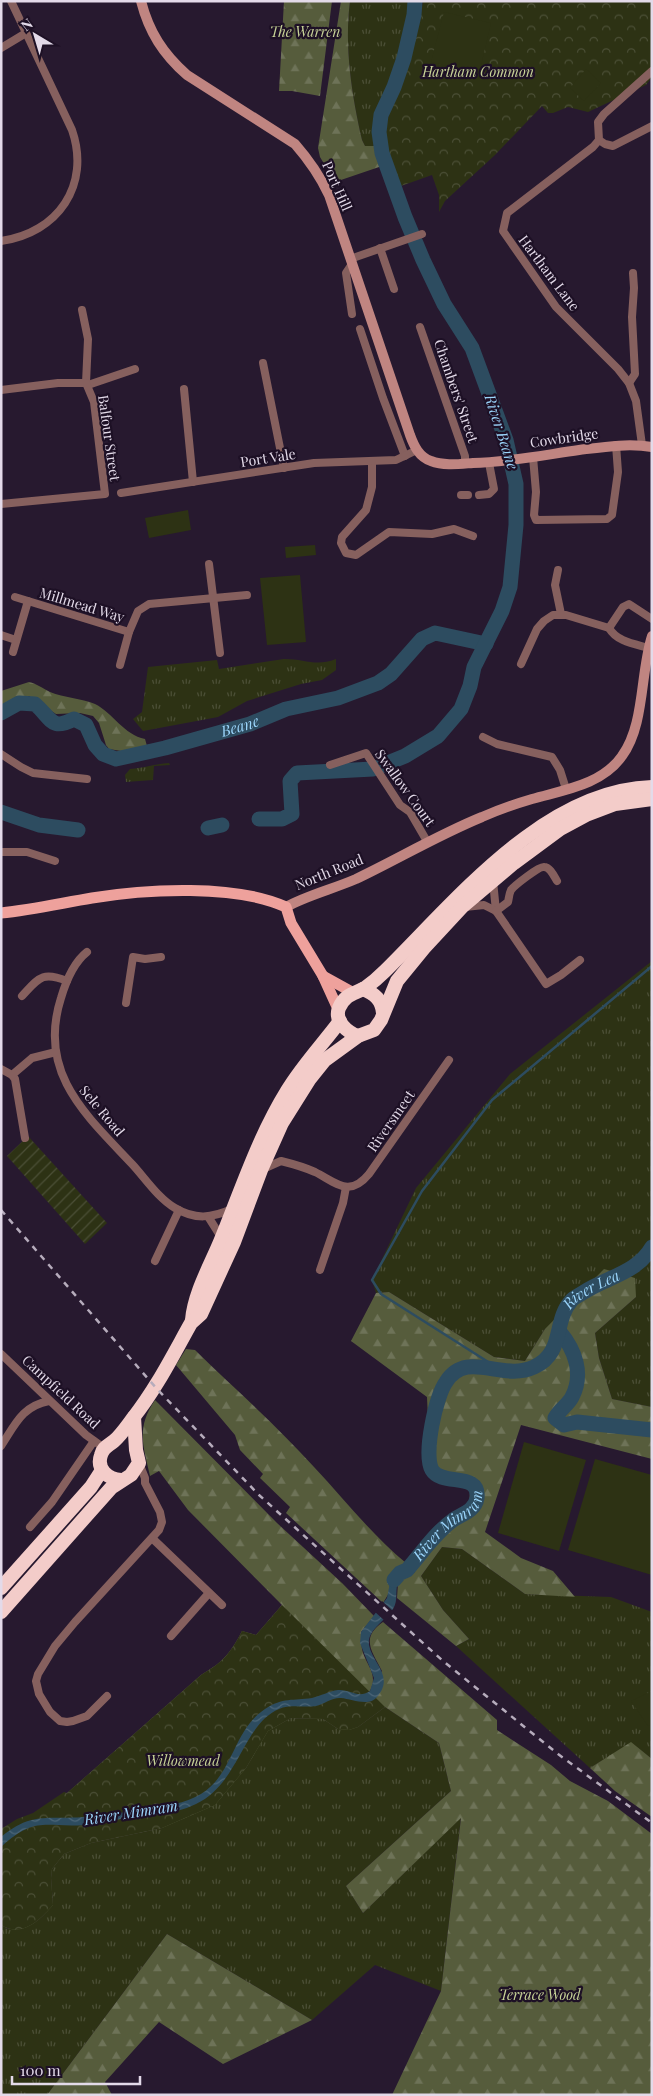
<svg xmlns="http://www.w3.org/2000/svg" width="653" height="2096" font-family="'Playfair Display',serif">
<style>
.grass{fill:url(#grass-tufts)}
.forest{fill:url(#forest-firs)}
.park{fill:url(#park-crowns)}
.garden{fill:url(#garden-furrows)}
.pitch{fill:#2d3214}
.water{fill:url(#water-waves)}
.pier{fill:#27192f}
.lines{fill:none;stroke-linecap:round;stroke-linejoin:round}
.stream{stroke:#2d4c60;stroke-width:2.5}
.river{stroke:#2d4c60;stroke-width:15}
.street{stroke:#86605e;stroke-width:8}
.secondary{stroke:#c08581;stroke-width:10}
.primary{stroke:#eea19c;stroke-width:11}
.highway{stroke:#f3ccc9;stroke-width:14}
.rail{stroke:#b6acbc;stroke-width:2.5;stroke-dasharray:6 6;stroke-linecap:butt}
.labels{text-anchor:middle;stroke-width:4.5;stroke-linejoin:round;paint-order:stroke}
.park-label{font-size:14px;font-style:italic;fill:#c7d397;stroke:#1d1025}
.street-label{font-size:14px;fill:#e3dae9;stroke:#1d1025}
.water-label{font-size:15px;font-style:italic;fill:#9bd5fb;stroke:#1d1025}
</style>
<defs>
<pattern id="grass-tufts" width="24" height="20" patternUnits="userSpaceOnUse" patternTransform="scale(1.25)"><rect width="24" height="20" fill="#2d3214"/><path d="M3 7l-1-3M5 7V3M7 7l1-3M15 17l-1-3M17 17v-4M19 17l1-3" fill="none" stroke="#4b4f36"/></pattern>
<pattern id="forest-firs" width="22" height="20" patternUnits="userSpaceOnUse" patternTransform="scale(1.25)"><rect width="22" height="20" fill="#565c3c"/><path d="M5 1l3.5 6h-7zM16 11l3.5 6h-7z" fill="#6e7358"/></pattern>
<pattern id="park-crowns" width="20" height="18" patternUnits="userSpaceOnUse" patternTransform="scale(1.25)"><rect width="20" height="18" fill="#2d3214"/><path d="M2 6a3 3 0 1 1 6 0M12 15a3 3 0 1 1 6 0" fill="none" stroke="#4b4f36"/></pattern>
<pattern id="garden-furrows" width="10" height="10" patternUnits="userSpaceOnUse" patternTransform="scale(1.25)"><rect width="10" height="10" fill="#2d3214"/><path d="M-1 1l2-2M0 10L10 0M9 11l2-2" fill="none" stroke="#4b4f36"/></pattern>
<pattern id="water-waves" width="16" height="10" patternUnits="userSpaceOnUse" patternTransform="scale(1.25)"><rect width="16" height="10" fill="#2d4c60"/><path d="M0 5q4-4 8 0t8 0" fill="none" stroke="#4b6577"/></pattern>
</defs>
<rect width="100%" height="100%" fill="#27192f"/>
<g class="grass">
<path d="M 350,1 L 409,1 C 407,26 401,53 393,77 C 385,101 369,120 375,146 L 365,146 L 362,140 C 352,96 344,47 350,1 Z"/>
<path d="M 284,659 C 305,659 316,667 336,659 L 336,670 L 322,680 L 301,684 L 247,701 L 218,717 L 143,731 L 133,719 L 142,712 L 148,667 L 217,660 L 219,669 Z"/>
<path d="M 169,763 L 170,765 L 154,766 L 153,780 L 126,782 L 125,775 L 130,769 C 144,768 155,764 169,763 Z"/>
<polygon points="652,961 652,1407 612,1399 599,1358 595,1333 636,1297 545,1329 525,1361 494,1357 389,1292 376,1293 372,1280 416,1188 510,1074"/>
<polygon points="442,1547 462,1549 525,1594 611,1597 652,1612 652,1759 631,1743 590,1768 456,1646 469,1639 443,1610 421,1576"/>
<path d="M 385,1707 L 439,1743 L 451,1791 L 346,1886 L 363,1913 L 461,1817 L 441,1991 L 375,1965 L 312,2020 L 167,1934 L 47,2095 L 1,2095 L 1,1925 L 8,1929 C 34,1925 36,1925 53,1904 L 51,1878 L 52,1869 L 64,1854 L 91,1843 L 162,1828 L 246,1768 L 267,1731 L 291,1718 L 323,1719 L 338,1729 L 358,1727 Z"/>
</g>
<g class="forest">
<polygon points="284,1 332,1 320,96 292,91 279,91"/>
<path d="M 341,1 L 350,1 C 344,47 352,96 362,140 L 365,146 L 375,146 L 382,166 L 335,182 L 320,157 L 318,148 Z"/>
<path d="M 29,682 C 37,684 42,688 50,692 C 64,698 81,698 95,704 C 113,713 124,735 145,739 L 147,746 L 121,751 L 109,749 L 106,745 L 99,723 L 93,716 L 80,713 L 56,714 L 29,696 L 14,698 L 1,707 L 1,691 Z"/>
<polygon points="604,1269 635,1278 636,1297 595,1333 599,1358 612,1399 652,1407 652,1459 521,1425 485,1532 521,1558 553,1571 575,1597 525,1594 462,1549 442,1547 421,1576 443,1610 469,1639 456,1646 397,1598 398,1583 406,1575 414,1573 430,1541 469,1506 470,1492 458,1482 440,1478 430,1464 427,1397 351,1341 376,1293 389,1292 494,1357 525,1361 545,1329"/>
<path d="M 186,1349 L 195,1350 C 235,1389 277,1426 314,1467 C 345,1500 371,1534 406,1563 L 391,1577 L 389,1593 L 383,1603 L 286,1513 L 290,1507 L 260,1478 L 263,1474 L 240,1450 L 235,1435 L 176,1365 Z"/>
<path d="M 155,1400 L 277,1523 L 342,1583 L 374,1616 L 361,1632 C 361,1639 361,1647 363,1653 C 368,1667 378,1675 370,1691 L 350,1693 L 66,1794 L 201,1675 C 223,1662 230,1654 242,1631 L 256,1635 L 282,1605 L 188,1510 L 159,1471 L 150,1476 C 143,1445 136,1428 155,1400 Z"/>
<path d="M 383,1622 L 497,1720 L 497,1730 L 551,1765 L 570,1781 L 608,1801 L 652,1834 L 652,2095 L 392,2095 L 441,1991 L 461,1818 L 363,1913 L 346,1886 L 451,1791 L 439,1743 L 385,1707 L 358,1727 L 349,1730 L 338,1729 L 323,1719 L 291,1718 L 268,1731 L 246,1768 L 215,1805 L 162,1828 L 91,1843 L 64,1854 L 52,1869 L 51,1878 L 53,1905 C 40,1920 22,1938 1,1925 L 1,1847 L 259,1724 L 366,1702 L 382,1671 C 372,1651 360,1638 383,1622 Z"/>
<polygon points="631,1742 652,1759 652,1817 615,1791 590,1768"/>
<polygon points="167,1934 312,2020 223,2064 159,2022 105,2082 112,2095 47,2095"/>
</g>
<g class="park">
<path d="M 423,1 L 652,1 L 652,77 L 646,85 L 588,112 L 568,107 L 553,113 L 548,113 L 542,106 L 495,155 L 445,201 L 439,212 L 439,195 L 432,175 L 401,186 C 395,169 386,152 386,134 C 386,116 393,103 400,87 C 411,60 418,30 423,1 Z"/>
<path d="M 282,1605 L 385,1707 L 358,1727 L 349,1730 L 338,1729 L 323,1719 L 291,1718 L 268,1731 L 246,1768 L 215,1805 L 162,1828 L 91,1843 L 64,1854 L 52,1869 L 51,1878 L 53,1905 C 40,1920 22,1938 1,1925 L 1,1829 L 17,1819 L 33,1813 L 64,1792 L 67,1793 L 201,1675 C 223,1662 230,1654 242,1631 L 256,1635 Z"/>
</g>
<polygon class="garden" points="28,1136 107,1223 85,1244 7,1156"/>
<g class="pitch">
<polygon points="444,12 491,23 479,74 431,62"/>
<polygon points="586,69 601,83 584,101 570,88"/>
<polygon points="188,510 191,530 149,538 145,518"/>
<polygon points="315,545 316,555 286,558 285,547"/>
<polygon points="300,575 306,642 267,645 260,578"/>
<polygon points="524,1442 586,1460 559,1551 498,1533"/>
<polygon points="595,1459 652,1475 652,1575 568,1550"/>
<polygon points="652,1691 652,1724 648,1726 631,1701"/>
</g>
<path class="water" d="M 406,1563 L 414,1573 L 399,1580 C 394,1589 399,1600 393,1609 C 386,1621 367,1629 369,1645 C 372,1663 395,1676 377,1697 C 369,1707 352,1699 341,1698 C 333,1697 324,1704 316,1706 C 304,1708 291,1704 279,1709 C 243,1724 239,1784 196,1804 C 172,1816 141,1816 115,1820 C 105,1821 95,1824 85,1825 C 45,1828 36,1815 1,1847 L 1,1837 C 32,1811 48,1820 83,1817 C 113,1814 144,1810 174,1804 C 237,1792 225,1736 265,1709 C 283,1697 293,1701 312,1698 C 321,1696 329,1691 338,1690 C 350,1689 358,1699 370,1691 L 374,1678 L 360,1643 L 361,1632 L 387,1598 L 391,1577 Z"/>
<polygon class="pier" points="382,1601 394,1612 386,1622 374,1611"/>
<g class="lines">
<polyline class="stream" points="504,1372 381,1294 372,1280 422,1191 492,1100 652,966"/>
<g class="river">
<path id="s1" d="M 1,713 L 19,703 L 35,704 C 52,719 51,731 74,719 L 86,725 L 95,745 L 103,754 L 116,759 L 165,748 L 250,724 L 286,709 L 338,698 L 378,683 L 391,674 L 422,639 L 435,633 L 486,644"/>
<polyline points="1,812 39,825 78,830"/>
<polyline points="259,819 282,819 292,814 290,781 297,773 373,769 405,756 438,736 461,709 470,686 474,667 502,611 510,587 516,525 516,484 506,440 472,348 444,304 423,260 405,217 382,153 379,132 381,115 394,87 404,58 414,15 415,1"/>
<polyline points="208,828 222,825"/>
<path d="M 560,1332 C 575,1350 584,1374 572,1397 C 568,1405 560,1409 555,1418 L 564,1425 L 577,1422 L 652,1430"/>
<path id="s2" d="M 394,1580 L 400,1573 L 407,1570 C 421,1554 435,1533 453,1520 C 462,1514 475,1511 477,1498 C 480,1471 442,1487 432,1470 C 423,1454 436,1396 446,1382 C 467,1349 502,1382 534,1367 C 565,1353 553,1321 571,1301 C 574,1297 580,1295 584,1292 C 607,1277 637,1273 652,1247"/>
</g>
<g class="street">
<polyline points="1,48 26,33"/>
<polyline points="652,71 604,114 598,122 599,140 605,144 613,146 652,126"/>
<polyline points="599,140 593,147 507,213 503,231 556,307 618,369 629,383 636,401 642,445"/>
<path d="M 1,241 C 58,233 91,185 72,130 L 11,1"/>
<polyline points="380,248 394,289"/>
<polyline points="350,259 422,234"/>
<polyline points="352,264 346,273 352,314"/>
<polyline points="82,310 88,339 86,383"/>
<polyline points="420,327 465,456 465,464"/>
<polyline points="360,329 383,398 405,456"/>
<polyline points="263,363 284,468"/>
<polyline points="629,383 635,374 632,317 634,288 633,273"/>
<polyline points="88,385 135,369"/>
<polyline points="184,389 193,482"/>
<polyline points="1,390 58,383 86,383 94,402 105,494 1,504"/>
<polyline points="533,457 536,492 534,515 536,520 607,519 612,515 618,472 616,445"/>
<polyline points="372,461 372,487 366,510 342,537 341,543 346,553 356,555 389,532 432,534 454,529 473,536"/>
<polyline points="121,493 314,463 396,460 417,450"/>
<polyline points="461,495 468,495"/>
<polyline points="479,495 489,494 494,489 489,463"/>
<polyline points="209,564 220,653"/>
<polyline points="558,570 555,585 561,614"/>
<polyline points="15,597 129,632 138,611 149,604 247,595"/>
<polyline points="1,635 16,640"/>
<path d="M 649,648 C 635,644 617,642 609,628 L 623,607 L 629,604 L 652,619"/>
<polyline points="13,652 28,601"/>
<polyline points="521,664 537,629 544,621 553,615 566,615 609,628"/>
<polyline points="120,665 129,632"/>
<polyline points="483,737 497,744 552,757 560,770 566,789"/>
<polyline points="1,754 21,767 33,773 87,779"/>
<polyline points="330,765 366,753 400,805 410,812 428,843"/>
<polyline points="1,852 27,852 55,861"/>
<polyline points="493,881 496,911 546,984 561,975 580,960"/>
<polyline points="465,907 484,905 496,911"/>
<path d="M 496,911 L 508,902 C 509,898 509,894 511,890 C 514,886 539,866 544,867 C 550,867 554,876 557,881"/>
<path d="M 87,952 C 73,963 66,981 61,998 C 37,1073 86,1115 132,1164 C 145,1178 158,1198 175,1208 C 195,1220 212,1218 232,1209"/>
<path d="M 22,996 C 39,978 42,971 67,981"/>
<polyline points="126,1003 133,957 145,959 161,957"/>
<polyline points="1,1069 12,1075 15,1079 25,1138"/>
<polyline points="12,1075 32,1058 56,1052"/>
<path d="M 263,1169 L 281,1161 C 293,1164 304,1167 315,1172 C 337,1183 349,1198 369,1174 L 449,1060"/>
<polyline points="209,1218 221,1237"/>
<polyline points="155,1261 179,1210"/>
<polyline points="320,1270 343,1203 346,1187"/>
<polyline points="1,1354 86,1435 104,1448"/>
<path d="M 1,1446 C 15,1425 22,1406 49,1401"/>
<polyline points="30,1527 52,1502 94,1441"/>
<polyline points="153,1539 222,1605"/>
<polyline points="171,1636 209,1593"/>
<polyline points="107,1696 87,1716 73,1721 67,1722 60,1721 50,1712 39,1694 36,1681 38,1674 55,1646 75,1622 159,1530 162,1522 160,1512 145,1483 145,1478 139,1463"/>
</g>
<g class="secondary">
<path d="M 141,1 C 149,32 163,54 187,75 L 295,144 C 309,160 320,176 329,195 L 410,435 C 414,446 419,457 431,461 C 444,466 459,464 473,463 C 508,462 544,455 579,450 C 603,447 628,443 652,447"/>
<path d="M 286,907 C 308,895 333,889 356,879 C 398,859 438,835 482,817 C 498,810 515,804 532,799 C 563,790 602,785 622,756 C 645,725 640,673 652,636"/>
</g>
<g class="primary">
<path d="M 1,913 C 32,910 62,903 92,898 C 146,889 236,884 286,907 L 291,923 L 323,976 L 338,1009"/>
<polyline points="323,976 352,992"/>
</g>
<g class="highway">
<path d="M 363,989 C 375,994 382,1000 383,1013"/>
<path d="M 358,1036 C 347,1032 334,1021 339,1008 C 345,994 354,994 365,988 C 372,983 379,977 385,971 C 456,901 544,790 652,787"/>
<path d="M 192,1320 C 194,1294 210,1266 220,1242 C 241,1191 258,1138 287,1091 C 302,1066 322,1045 340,1021"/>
<path d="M 121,1480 C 108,1479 96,1469 101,1455 C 103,1447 108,1446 114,1441 C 121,1435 127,1426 133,1418 C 156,1389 173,1355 191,1323 L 201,1314 L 234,1242 L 261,1170 L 282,1123 L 309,1080 L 325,1060 L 358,1036 L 374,1030 L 381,1020 L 397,981 L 424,948 L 462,907 L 514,863 L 560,829 L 586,815 L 615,804 L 652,799"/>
<polyline points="1,1588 91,1487 102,1470"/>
<polyline points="1,1612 111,1488 131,1475 139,1463 136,1450 134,1417"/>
</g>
<polyline class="rail" points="1,1210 157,1389 259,1495 443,1661 558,1754 652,1823"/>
</g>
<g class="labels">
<g class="park-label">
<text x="305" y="37">The Warren</text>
<text x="478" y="77">Hartham Common</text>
<text x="183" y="1766">Willowmead</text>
<text x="540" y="2000">Terrace Wood</text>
</g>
<g class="street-label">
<text transform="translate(337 186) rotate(66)" y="5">Port Hill</text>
<text transform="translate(549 273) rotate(53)" y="5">Hartham Lane</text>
<text transform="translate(456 391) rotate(71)" y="5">Chambers' Street</text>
<text transform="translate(109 438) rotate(82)" y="5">Balfour Street</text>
<text transform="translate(564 438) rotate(-8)" y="5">Cowbridge</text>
<text transform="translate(268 458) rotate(-9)" y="5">Port Vale</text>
<text transform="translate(82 605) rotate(17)" y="5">Millmead Way</text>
<text transform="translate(405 788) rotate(54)" y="5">Swallow Court</text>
<text transform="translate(329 872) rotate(-22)" y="5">North Road</text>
<text transform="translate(102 1111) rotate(50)" y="5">Sele Road</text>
<text transform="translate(391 1121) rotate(-55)" y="5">Riversmeet</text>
<text transform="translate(61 1392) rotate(43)" y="5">Campfield Road</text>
</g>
<g class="water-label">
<text transform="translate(501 432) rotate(72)" y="5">River Beane</text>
<text dy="5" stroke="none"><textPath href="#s1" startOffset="274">Beane</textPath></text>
<text dy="5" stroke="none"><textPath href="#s2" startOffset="465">River Lea</textPath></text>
<text dy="5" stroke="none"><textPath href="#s2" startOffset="79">River Mimram</textPath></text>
<text transform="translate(131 1813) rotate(-9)" y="5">River Mimram</text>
</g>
</g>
<rect width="653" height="2096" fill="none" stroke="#e3dae9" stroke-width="5"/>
<g transform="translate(35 35) rotate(322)" stroke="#1d1025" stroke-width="4" paint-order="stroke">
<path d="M0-4L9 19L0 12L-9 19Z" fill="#e3dae9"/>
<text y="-8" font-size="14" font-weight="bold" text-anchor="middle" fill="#e3dae9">N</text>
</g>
<path d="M12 2076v8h128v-8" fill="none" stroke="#e3dae9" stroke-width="2.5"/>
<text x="20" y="2076" font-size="15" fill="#e3dae9" stroke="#1d1025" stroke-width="4" paint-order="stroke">100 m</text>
</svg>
